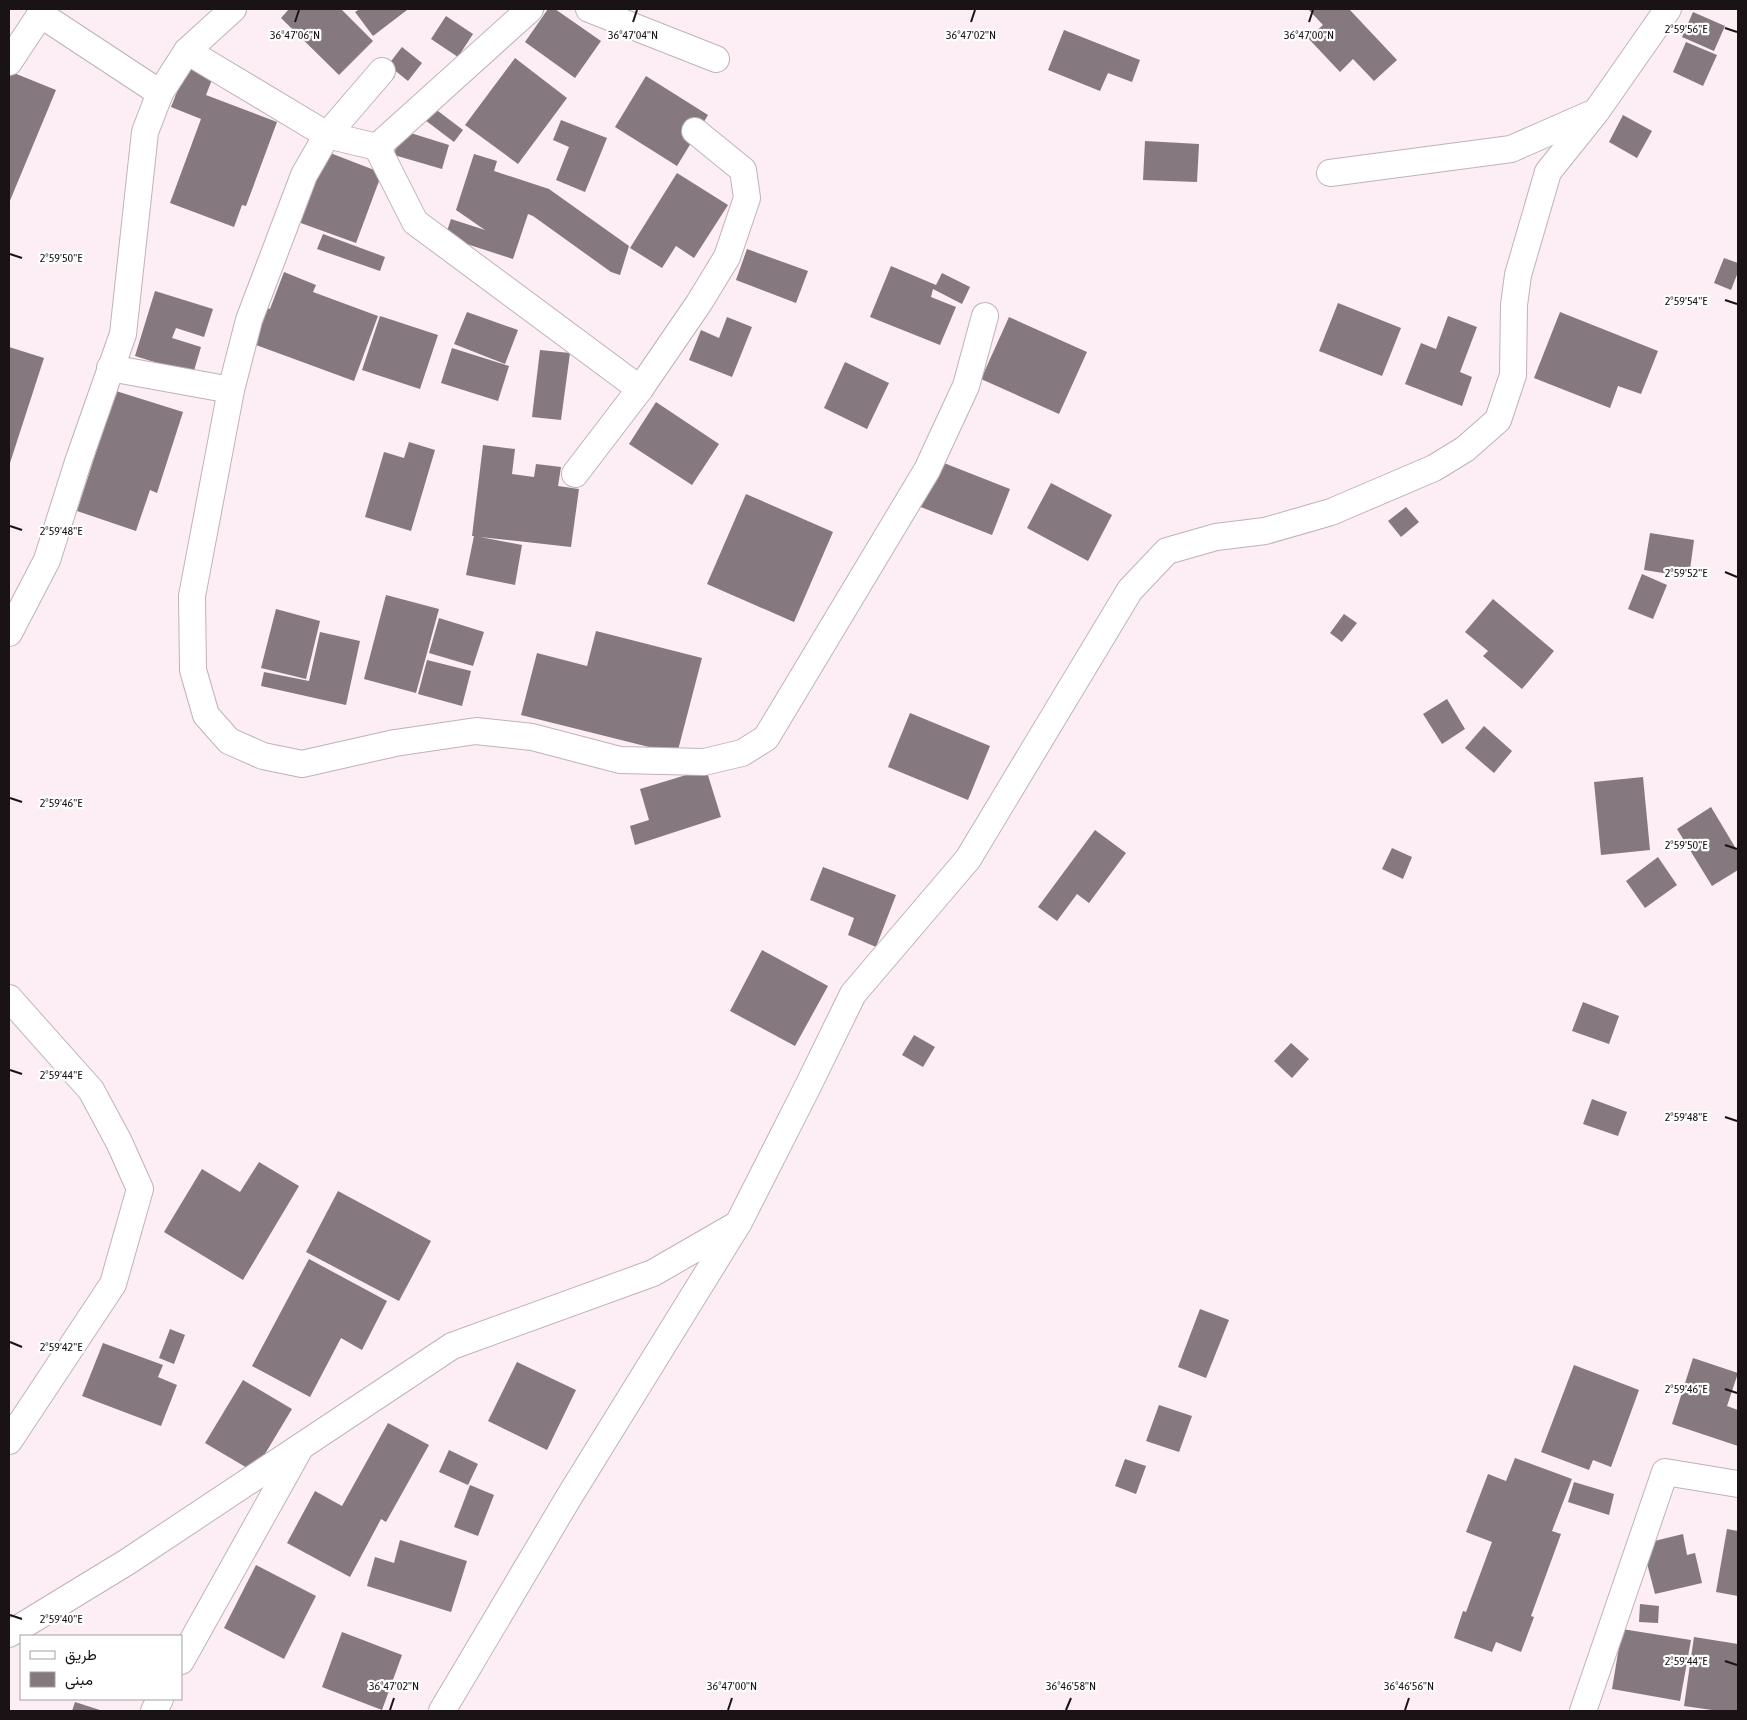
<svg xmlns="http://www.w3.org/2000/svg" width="1747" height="1720" font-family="'Asap Condensed',Vazirmatn,sans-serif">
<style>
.building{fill:#85787e}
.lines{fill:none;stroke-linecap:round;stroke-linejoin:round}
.minor-casing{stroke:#c0b2b9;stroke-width:28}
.minor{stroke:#fff;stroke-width:26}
.ticks{fill:none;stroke:#191316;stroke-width:2}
.ticks-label{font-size:12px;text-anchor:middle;fill:#191316;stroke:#fff;stroke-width:4.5;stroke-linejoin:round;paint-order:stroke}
</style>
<rect width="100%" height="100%" fill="#fdedf5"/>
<g class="building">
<polygon points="289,9 341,9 373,41 339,75 281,18"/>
<polygon points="360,9 406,9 407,10 373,36 355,12"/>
<polygon points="548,9 555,9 601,41 575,78 525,42"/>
<polygon points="1308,9 1349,9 1397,60 1374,81 1353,59 1340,72 1308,38 1323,25"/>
<polygon points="1693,12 1725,26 1714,51 1682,37"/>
<polygon points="446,16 473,34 458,57 431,39"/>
<polygon points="1064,30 1140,60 1132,82 1108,73 1100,91 1048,70"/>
<polygon points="1686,42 1717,55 1703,86 1673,72"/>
<polygon points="402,47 422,63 408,81 388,65"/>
<polygon points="515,58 567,98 518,164 465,125"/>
<polygon points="187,67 213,77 206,95 277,122 246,206 242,205 234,227 170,203 201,119 171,107"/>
<polygon points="9,71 56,90 9,203"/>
<polygon points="646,76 708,115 677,166 615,127"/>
<polygon points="434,108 463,130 454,142 425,120"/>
<polygon points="1623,115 1652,131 1637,158 1609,142"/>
<polygon points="561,120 607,138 585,192 556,180 569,147 553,140"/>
<polygon points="401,130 449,145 442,169 394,155"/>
<polygon points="1145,141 1199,144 1197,182 1143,180"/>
<polygon points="325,151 382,173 356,243 298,222"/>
<polygon points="474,154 497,161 494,171 549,189 629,246 620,275 611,272 533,216 528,214 513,259 445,237 451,219 485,230 456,210"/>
<polygon points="677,173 728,205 694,258 676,246 662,268 630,248"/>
<polygon points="323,234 385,257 380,271 317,249"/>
<polygon points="747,249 808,271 796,303 736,280"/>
<polygon points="1724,258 1738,263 1738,272 1731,290 1714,283"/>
<polygon points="891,266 936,285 942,273 970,287 962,304 933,289 931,297 956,307 940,345 870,317"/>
<polygon points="284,272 316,285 313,292 378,316 354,381 253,344 267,308 270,309"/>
<polygon points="155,291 213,309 204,337 176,328 172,338 201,347 193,374 135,356"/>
<polygon points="1338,303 1401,328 1382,376 1319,351"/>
<polygon points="467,312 518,330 505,364 454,344"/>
<polygon points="1560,312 1658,351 1641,394 1618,386 1610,408 1534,378"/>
<polygon points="380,316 438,335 420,389 362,370"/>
<polygon points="1448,316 1477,327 1460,372 1472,377 1462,406 1405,384 1421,343 1436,349"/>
<polygon points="727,317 752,327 732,377 689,360 701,330 719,338"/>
<polygon points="1009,317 1087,352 1059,414 981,379"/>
<polygon points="9,347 44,358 9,466"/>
<polygon points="452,348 509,366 498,401 441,383"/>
<polygon points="540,350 570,353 561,420 532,417"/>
<polygon points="845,362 889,383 867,429 824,408"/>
<polygon points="116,391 183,412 157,493 150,490 136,531 77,511"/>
<polygon points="656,402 719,444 692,485 629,444"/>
<polygon points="409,442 435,450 411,531 365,517 384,452 404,458"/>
<polygon points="483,445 515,449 512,474 534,477 536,464 561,467 558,486 579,489 571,547 480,537 522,545 515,585 466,575 474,536 472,536"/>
<polygon points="921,454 1010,489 992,535 903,500"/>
<polygon points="1051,483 1112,515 1088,561 1027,528"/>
<polygon points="746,494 833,532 794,622 707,584"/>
<polygon points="1406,507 1419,522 1401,537 1388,521"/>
<polygon points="1650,533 1694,540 1689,577 1644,570"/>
<polygon points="1642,574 1667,585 1653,619 1628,609"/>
<polygon points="386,595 439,609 416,693 364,679"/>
<polygon points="1493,599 1554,651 1522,689 1483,656 1488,651 1465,632"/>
<polygon points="276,609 320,621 306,679 261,668"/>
<polygon points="1344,614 1357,623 1342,642 1330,633"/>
<polygon points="439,618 484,632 473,666 429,653"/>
<polygon points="596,631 702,658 677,754 521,715 537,653 587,666"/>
<polygon points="320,632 360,641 346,705 261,686 264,672 309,681"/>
<polygon points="427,660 471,671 462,706 418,694"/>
<polygon points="1447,699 1465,729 1442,744 1423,714"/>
<polygon points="910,713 990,746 968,800 888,767"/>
<polygon points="1484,726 1512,751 1494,773 1465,748"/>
<polygon points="706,769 721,817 635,845 630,826 649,820 640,789"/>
<polygon points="1643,777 1650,850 1601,855 1594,782"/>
<polygon points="1711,807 1738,852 1738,870 1712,886 1677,829"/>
<polygon points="1095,830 1126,853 1089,903 1077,894 1057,921 1038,907"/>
<polygon points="1392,848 1412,857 1403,879 1382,869"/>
<polygon points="1658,857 1677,885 1645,908 1626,881"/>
<polygon points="823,867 896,895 876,947 848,935 854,918 810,900"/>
<polygon points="762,950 828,986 795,1046 730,1011"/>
<polygon points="1583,1002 1619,1016 1609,1044 1572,1031"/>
<polygon points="914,1035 935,1047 923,1067 902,1055"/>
<polygon points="1291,1043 1309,1059 1292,1078 1274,1061"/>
<polygon points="1592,1099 1627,1112 1618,1136 1583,1124"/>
<polygon points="259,1162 299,1186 243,1280 164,1232 202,1169 240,1192"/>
<polygon points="338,1191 431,1241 399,1301 306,1252"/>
<polygon points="309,1259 387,1301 362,1350 341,1338 310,1397 252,1366"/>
<polygon points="1200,1309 1229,1320 1206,1378 1178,1367"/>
<polygon points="170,1329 185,1335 174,1364 159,1358"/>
<polygon points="103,1343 163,1365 158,1377 177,1385 161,1426 82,1396"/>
<polygon points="1693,1358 1738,1373 1727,1406 1738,1410 1738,1446 1672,1424"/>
<polygon points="517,1362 576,1390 547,1450 488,1421"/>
<polygon points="1574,1365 1639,1390 1611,1467 1593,1460 1589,1470 1541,1452"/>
<polygon points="243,1380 292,1409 254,1472 205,1443"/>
<polygon points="1159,1405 1192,1416 1179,1452 1146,1441"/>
<polygon points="388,1423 429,1445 386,1522 381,1519 350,1577 287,1543 315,1491 342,1506"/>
<polygon points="449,1450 478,1464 468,1485 439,1472"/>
<polygon points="1515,1458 1572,1479 1552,1531 1561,1534 1531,1616 1534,1617 1521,1652 1496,1642 1492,1652 1454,1638 1463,1611 1466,1612 1492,1542 1466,1532 1488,1474 1506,1481"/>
<polygon points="1125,1459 1146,1466 1136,1494 1115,1486"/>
<polygon points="1574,1482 1614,1494 1609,1515 1568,1502"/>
<polygon points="470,1485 494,1495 478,1536 454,1527"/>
<polygon points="1727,1529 1738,1531 1738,1596 1716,1592"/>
<polygon points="1683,1534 1687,1555 1695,1553 1702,1583 1655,1594 1642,1544"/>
<polygon points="400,1540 467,1561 451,1612 367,1586 375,1557 394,1563"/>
<polygon points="256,1565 316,1596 284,1659 224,1628"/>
<polygon points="1640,1604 1659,1606 1658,1623 1639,1622"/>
<polygon points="1622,1629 1691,1640 1680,1701 1612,1689"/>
<polygon points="342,1632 402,1655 382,1710 322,1687"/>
<polygon points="1694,1637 1738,1644 1738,1711 1719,1711 1684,1706"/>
<polygon points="75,1702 103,1711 72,1711"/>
</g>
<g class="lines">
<g class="minor-casing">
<g id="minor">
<polyline points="589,9 716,59"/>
<polyline points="40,14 160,93"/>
<polyline points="187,51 327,135 377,147 415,222 640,389"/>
<polyline points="9,62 44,9"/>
<polyline points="382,71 327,135 304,175 249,320 231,390 192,596 193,670 206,715 229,741 263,756 302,764 395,743 476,731 532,737 620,760 704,762 742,753 766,738 927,470 966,386 985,316"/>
<polyline points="377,147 530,9"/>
<polyline points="1330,173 1511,149 1593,113"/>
<polyline points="110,368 231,390"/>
<polyline points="575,474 640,389 699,303 727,257 747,198 743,170 695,131"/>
<polyline points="9,633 47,560 78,462 123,334 145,132 160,93 187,51 233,9"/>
<polyline points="9,998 91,1090 119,1142 140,1189 113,1284 9,1441"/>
<polyline points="9,1634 127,1562 452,1346 653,1273 738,1224 808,1086 853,994 968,859 1130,590 1167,551 1216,537 1265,531 1331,512 1434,468 1465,449 1498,420 1513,375 1514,305 1518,275 1548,172 1596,112 1668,9"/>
<polyline points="181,1661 299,1450"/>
<polyline points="154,1711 160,1699"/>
<polyline points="442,1711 569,1497 736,1227"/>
<polyline points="1583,1711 1665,1472 1738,1484"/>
</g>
</g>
<use href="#minor" class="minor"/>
</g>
<path class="ticks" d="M 295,22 L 299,10M 633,22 L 637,10M 971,22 L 975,10M 1309,22 L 1313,10M 1725,28 L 1737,32M 10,254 L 22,258M 1725,300 L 1737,304M 10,526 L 22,530M 1725,572 L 1737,577M 10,798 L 22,802M 1725,845 L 1737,849M 10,1070 L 22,1074M 1725,1117 L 1737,1121M 10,1342 L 22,1347M 1725,1389 L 1737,1393M 10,1615 L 22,1619M 1725,1661 L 1737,1665M 390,1710 L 394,1698M 728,1710 L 732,1698M 1066,1710 L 1071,1698M 1405,1710 L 1409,1698"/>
<g class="ticks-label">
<text x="1686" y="33">2°59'56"E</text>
<text x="295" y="39">36°47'06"N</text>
<text x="633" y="39">36°47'04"N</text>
<text x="971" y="39">36°47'02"N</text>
<text x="1309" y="39">36°47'00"N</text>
<text x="61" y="262">2°59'50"E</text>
<text x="1686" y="305">2°59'54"E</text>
<text x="61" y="535">2°59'48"E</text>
<text x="1686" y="577">2°59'52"E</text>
<text x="61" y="807">2°59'46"E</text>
<text x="1686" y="849">2°59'50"E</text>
<text x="61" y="1079">2°59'44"E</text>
<text x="1686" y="1121">2°59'48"E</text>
<text x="61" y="1351">2°59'42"E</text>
<text x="1686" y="1393">2°59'46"E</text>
<text x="61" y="1623">2°59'40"E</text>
<text x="1686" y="1665">2°59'44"E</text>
<text x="394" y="1690">36°47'02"N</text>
<text x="732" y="1690">36°47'00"N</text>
<text x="1071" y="1690">36°46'58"N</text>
<text x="1409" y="1690">36°46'56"N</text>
</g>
<rect width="1747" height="1720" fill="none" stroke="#191316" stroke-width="20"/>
<rect x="20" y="1635" width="162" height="65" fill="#ffffff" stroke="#a3a1a2"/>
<rect x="30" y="1651" width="25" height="8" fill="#ffffff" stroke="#a3a1a2"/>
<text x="65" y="1660" font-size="15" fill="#191316">طريق</text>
<rect x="30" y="1672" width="25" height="15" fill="#85787e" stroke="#a3a1a2"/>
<text x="65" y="1685" font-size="15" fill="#191316">مبنى</text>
</svg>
